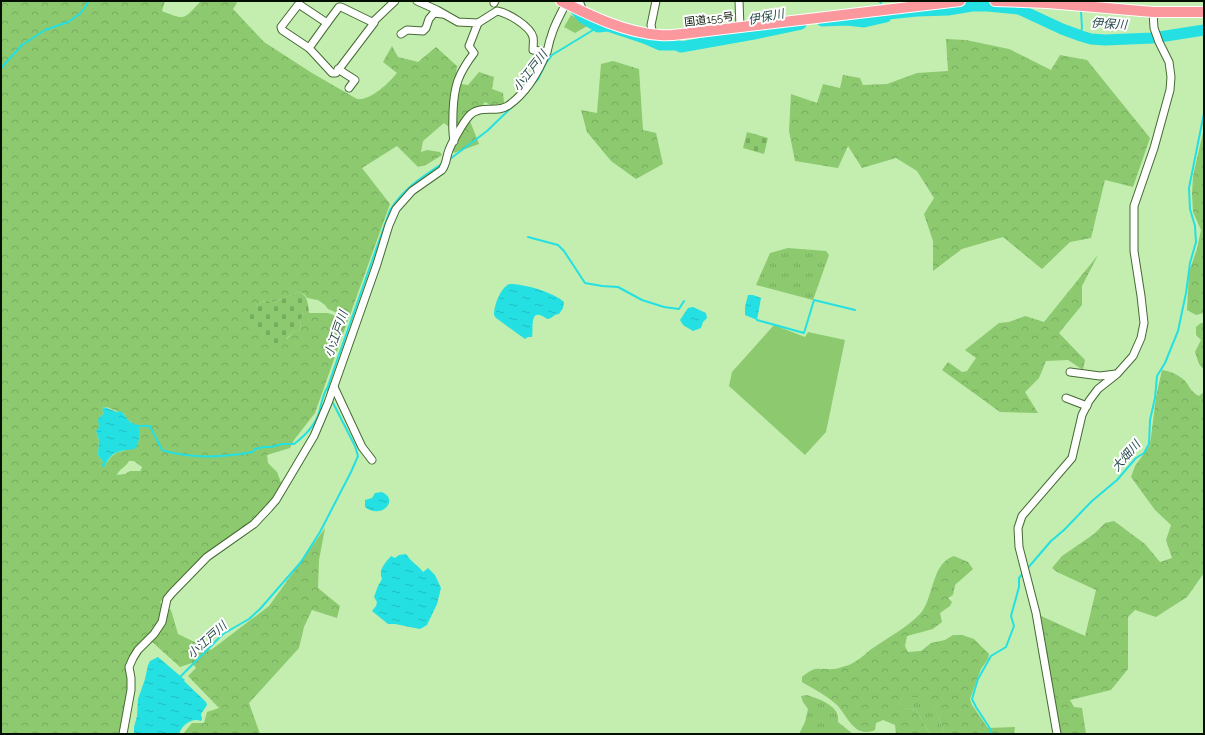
<svg xmlns="http://www.w3.org/2000/svg" width="1205" height="735" font-family="Raleway,'Noto Sans JP',sans-serif">
<style>
.grass{fill:url(#grass-tufts)}
.forest{fill:url(#forest-crowns);fill-rule:evenodd}
.cemetery{fill:url(#cemetery-stones)}
.garden{fill:#8cc96f}
.water{fill:url(#water-ripples)}
.lines{fill:none;stroke-linecap:round;stroke-linejoin:round}
.stream{stroke:#24e0e2;stroke-width:2}
.river{stroke:#24e0e2;stroke-width:11}
.minor-casing{stroke:#456a32;stroke-width:9}
.highway-casing{stroke:#fff;stroke-width:12}
.minor{stroke:#fff;stroke-width:7}
.highway{stroke:#fa989e;stroke-width:10}
.labels{text-anchor:middle;stroke-width:4;stroke-linejoin:round;paint-order:stroke}
.street-label{font-size:11px;fill:#031000;stroke:#fff}
.water-label{font-size:12px;font-style:italic;fill:#284a4b;stroke:#fff}
</style>
<defs>
<pattern id="grass-tufts" width="24" height="20" patternUnits="userSpaceOnUse"><rect width="24" height="20" fill="#8cc96f"/><path d="M3 7l-1-3M5 7V3M7 7l1-3M15 17l-1-3M17 17v-4M19 17l1-3" fill="none" stroke="#77ac5e"/></pattern>
<pattern id="forest-crowns" width="20" height="18" patternUnits="userSpaceOnUse"><rect width="20" height="18" fill="#8cc96f"/><path d="M2 6a3 3 0 1 1 6 0M12 15a3 3 0 1 1 6 0" fill="none" stroke="#77ac5e"/></pattern>
<pattern id="cemetery-stones" width="16" height="16" patternUnits="userSpaceOnUse"><rect width="16" height="16" fill="#8cc96f"/><path d="M2 7V4a2 2 0 0 1 4 0v3zM10 15v-3a2 2 0 0 1 4 0v3z" fill="#77ac5e"/></pattern>
<pattern id="water-ripples" width="26" height="14" patternUnits="userSpaceOnUse"><rect width="26" height="14" fill="#24e0e2"/><path d="M2 4q2-2 4 0t4 0M15 11q2-2 4 0t4 0" fill="none" stroke="#1fbfc0"/></pattern>
</defs>
<rect width="100%" height="100%" fill="#c3eeb0"/>
<g class="grass">
<polygon points="788,248 826,251 829,255 813,300 756,285 770,253"/>
<path d="M 807,695 C 819,699 841,706 838,722 L 853,734 L 799,734 L 805,722 L 808,709 L 803,702 L 801,696 Z"/>
<polygon points="903,697 914,697 928,699 939,717 944,734 930,734 916,710 904,708 897,703"/>
</g>
<g class="forest">
<path d="M 1,1 L 165,1 L 162,11 C 186,21 184,19 201,1 L 235,1 L 237,3 L 233,9 L 264,42 L 312,73 L 357,99 C 370,101 389,83 397,73 L 383,62 L 392,46 L 398,57 L 418,62 L 436,47 L 457,66 L 455,83 L 468,85 L 479,72 L 494,77 L 492,89 L 503,93 L 504,103 L 492,106 L 485,102 L 470,121 L 479,144 L 454,153 L 452,150 L 460,136 L 444,123 L 423,141 L 421,152 L 427,150 L 440,152 L 442,155 L 426,165 L 418,167 L 397,146 L 362,168 L 390,204 L 349,318 L 328,309 L 325,305 L 318,300 L 307,298 L 304,294 L 299,292 L 271,303 L 264,301 L 257,305 L 249,322 L 258,328 L 264,336 L 287,339 L 293,332 L 300,329 L 301,319 L 304,313 L 328,313 L 348,320 L 315,413 L 294,440 L 290,448 L 267,455 L 268,463 L 277,472 L 282,485 L 262,513 L 171,592 L 164,596 L 160,603 L 171,610 L 178,634 L 211,650 L 269,606 L 325,528 L 319,560 L 318,588 L 340,606 L 337,618 L 312,610 L 304,627 L 299,648 L 249,703 L 260,734 L 183,734 L 192,723 L 204,723 L 207,712 L 219,708 L 188,676 L 196,668 L 192,663 L 180,667 L 151,641 L 127,667 L 127,695 L 120,734 L 1,734 ZM 104,407 C 110,407 117,412 123,413 L 130,422 L 138,425 L 139,427 L 138,444 C 123,456 117,444 104,467 L 103,462 L 98,455 L 99,440 L 96,431 L 99,429 L 99,418 L 104,413 L 102,410 ZM 129,461 L 134,461 L 142,467 L 141,470 L 140,471 L 130,471 L 125,474 L 117,475 C 119,469 126,467 129,461 Z"/>
<polygon points="946,39 966,40 1009,49 1051,70 1060,55 1087,60 1150,138 1133,187 1105,180 1091,238 1070,242 1042,269 1003,237 962,249 933,271 933,241 924,214 934,198 917,171 896,158 862,168 848,146 838,168 795,161 789,131 791,94 817,103 823,84 840,88 843,75 860,78 863,85 887,84 917,73 948,71"/>
<polygon points="613,61 639,69 643,130 656,133 663,164 636,179 611,161 587,132 581,110 597,113 601,64"/>
<polygon points="1204,128 1204,313 1196,315 1187,310 1189,272 1197,249 1201,230 1193,212 1192,194 1193,176"/>
<polygon points="1098,255 1082,286 1082,305 1059,333 1085,360 1083,370 1068,360 1046,361 1039,378 1025,392 1038,413 1000,412 942,370 948,362 962,372 967,371 976,358 965,350 999,323 1009,322 1025,316 1044,322"/>
<polygon points="1201,323 1204,323 1204,370 1199,364 1195,352 1201,340 1196,335 1196,327"/>
<path d="M 1162,370 C 1170,371 1177,374 1183,379 C 1191,386 1188,390 1199,396 L 1204,392 L 1204,573 L 1187,597 L 1156,617 L 1135,610 L 1128,617 L 1128,669 L 1111,690 L 1070,700 L 1074,707 L 1082,708 L 1086,734 L 1059,734 L 1041,616 L 1085,636 L 1096,590 L 1057,572 L 1052,568 L 1062,556 L 1094,534 L 1105,523 L 1114,521 L 1145,544 L 1160,562 L 1172,558 L 1166,540 L 1171,525 L 1155,510 L 1131,477 L 1135,466 L 1150,445 L 1156,397 Z"/>
<path d="M 954,556 L 968,562 L 973,569 L 955,585 L 953,595 L 948,598 L 952,602 L 950,606 L 940,613 L 942,622 L 933,629 L 907,636 L 905,646 L 908,652 L 921,651 L 931,643 L 945,640 L 953,635 L 962,635 L 974,639 L 989,654 L 988,659 L 981,669 L 970,699 L 972,705 L 988,728 L 1015,727 L 1014,734 L 944,734 L 939,717 L 928,700 L 914,697 L 903,697 L 898,703 L 904,708 L 916,710 L 930,734 L 896,734 L 895,725 L 883,720 L 876,723 L 875,730 C 873,731 869,732 866,732 C 852,732 845,713 837,705 C 827,696 814,689 802,682 L 802,677 C 805,674 811,670 815,669 C 824,668 833,671 842,667 C 847,666 852,664 856,661 C 862,658 867,652 873,648 C 889,637 906,628 920,614 C 934,599 931,563 954,556 Z"/>
</g>
<g class="cemetery">
<polygon points="747,132 768,138 764,154 743,148"/>
<path d="M 299,292 C 308,295 308,304 309,313 L 304,313 L 301,319 L 300,329 L 293,332 L 283,342 L 273,345 C 264,337 258,328 249,322 L 248,315 C 254,308 262,297 271,303 Z"/>
</g>
<g class="garden">
<polygon points="571,15 589,25 575,33 564,27"/>
<polygon points="774,325 805,337 808,332 845,340 826,432 805,455 729,386 732,372"/>
</g>
<g class="water">
<path d="M 509,284 C 525,284 553,292 564,302 L 563,308 L 559,314 C 554,314 552,319 547,319 C 528,305 534,330 532,337 L 528,337 L 525,339 L 496,318 L 494,315 C 494,305 500,289 509,284 Z"/>
<polygon points="753,295 761,298 757,320 745,315 745,307 748,295"/>
<polygon points="693,307 706,313 707,318 703,322 701,328 693,331 683,325 680,320 688,308"/>
<path d="M 104,407 L 117,412 L 121,411 L 130,422 L 138,425 L 139,427 C 139,435 140,443 135,449 C 118,451 111,451 104,468 L 102,466 L 103,462 L 98,455 L 99,440 L 96,431 L 99,427 L 98,419 L 104,413 L 102,410 Z"/>
<path d="M 382,492 C 400,500 381,520 365,507 L 365,500 L 372,498 L 375,493 Z"/>
<path d="M 406,554 C 412,563 417,564 423,572 L 428,568 L 435,575 L 441,588 L 437,604 L 427,625 L 420,629 L 395,624 L 388,624 L 372,611 L 376,606 L 377,602 L 374,597 L 378,586 L 382,579 C 378,570 385,563 391,556 L 395,558 L 399,555 Z"/>
<path d="M 158,657 L 185,680 L 184,681 L 206,702 L 207,705 L 201,714 L 202,719 L 201,721 C 192,717 182,725 179,734 L 134,734 L 134,727 L 137,716 L 138,699 L 145,679 L 148,665 L 150,661 Z"/>
</g>
<g class="lines">
<g class="stream">
<polyline points="879,1 881,3"/>
<polyline points="1081,36 1082,27 1081,12"/>
<polyline points="1,68 22,45 45,30 68,22 81,13 89,1"/>
<polyline points="1204,82 1204,92"/>
<polyline points="529,89 538,79 546,63 552,55 598,27"/>
<polyline points="450,159 487,131 515,104"/>
<polyline points="528,237 558,245 564,251 585,283 602,286 618,287 642,300 664,307 679,309 684,301"/>
<polyline points="757,320 804,333 814,300 855,310"/>
<path d="M 329,395 L 328,392 L 328,386 L 390,210 C 405,187 420,179 443,163"/>
<path d="M 139,426 L 150,426 L 162,450 L 165,451 C 193,459 225,457 253,452 L 255,449 L 264,447 L 271,447 L 282,444 L 294,444 C 306,435 317,423 320,409 C 322,401 323,395 327,388"/>
<polyline points="1027,569 1051,541 1064,530 1092,501 1117,480 1136,458 1144,453 1149,444 1150,420 1155,398 1157,376 1165,363 1178,331 1186,293 1190,263 1196,242 1195,226 1190,209 1189,188 1204,113"/>
<polyline points="181,676 223,634 249,619 260,609 301,562 320,532 351,472 358,456 355,446 331,399"/>
<polyline points="992,734 989,727 976,707 972,699 978,679 991,656 1006,647 1014,626 1011,616 1019,587 1019,578 1024,572"/>
</g>
<g class="river">
<polyline points="575,9 583,18 598,27 608,26 644,38 660,45 677,45 681,47 754,34 801,24"/>
<polyline points="822,21 847,20 864,22 886,17 888,14 917,11 948,10 972,6 988,6 1019,9 1062,29 1081,36 1091,39 1105,40 1153,38 1204,30"/>
</g>
<g class="minor-casing">
<g id="minor">
<path d="M 417,1 L 437,10 L 458,22 L 478,23 L 469,46 L 474,53 C 458,74 454,86 453,112 C 453,122 452,131 454,141"/>
<polyline points="579,1 583,11"/>
<polyline points="739,1 740,27"/>
<polyline points="494,3 495,1"/>
<polyline points="374,23 341,7 339,7 327,23 300,5 298,5 281,27 282,30 309,48 332,73 336,73 374,23 375,20 395,1"/>
<path d="M 478,23 L 497,11 C 508,13 530,26 533,37 C 534,41 533,46 533,50 L 547,52"/>
<polyline points="401,34 407,30 423,31 426,28 429,19 434,13 442,14"/>
<polyline points="653,35 651,25 656,1"/>
<polyline points="309,48 327,23"/>
<polyline points="338,69 355,80 349,88"/>
<polyline points="1070,372 1100,376 1116,374"/>
<polyline points="334,387 362,447 372,460"/>
<polyline points="1066,398 1087,406"/>
<path d="M 123,734 L 131,690 L 131,678 L 129,667 L 133,658 L 138,650 L 154,634 L 162,622 L 167,599 L 172,593 L 207,557 L 254,524 L 269,508 L 276,500 L 314,436 L 328,403 L 377,264 L 389,225 L 396,209 L 412,191 L 442,170 C 447,163 446,157 449,150 C 452,142 463,123 469,116 C 479,104 497,114 509,105 C 526,93 539,71 547,51 C 549,46 549,41 551,37 C 554,25 561,14 566,3"/>
<polyline points="1057,734 1036,613 1019,547 1018,528 1022,516 1072,458 1082,415 1089,401 1098,389 1117,374 1133,356 1141,338 1144,323 1141,296 1134,251 1134,206 1154,148 1170,90 1171,77 1169,62 1159,42 1154,28 1153,12"/>
</g>
</g>
<g class="highway-casing">
<g id="highway">
<path d="M 561,1 C 591,16 626,33 660,35 C 667,36 675,35 682,34 L 960,1"/>
<polyline points="995,1 1048,3 1153,12 1204,12"/>
</g>
</g>
<use href="#minor" class="minor"/>
<use href="#highway" class="highway"/>
</g>
<g class="labels">
<g class="street-label">
<text transform="translate(709 19) rotate(-7)" y="4">国道155号</text>
</g>
<g class="water-label">
<text transform="translate(766 17) rotate(-11)" y="4">伊保川</text>
<text transform="translate(1109 24) rotate(3)" y="4">伊保川</text>
<text transform="translate(530 71) rotate(-52)" y="4">小江戸川</text>
<text transform="translate(336 334) rotate(-71)" y="4">小江戸川</text>
<text transform="translate(1126 456) rotate(-49)" y="4">大畑川</text>
<text transform="translate(207 640) rotate(-42)" y="4">小江戸川</text>
</g>
</g>
<rect width="1205" height="735" fill="none" stroke="#031000" stroke-width="4"/>
</svg>
